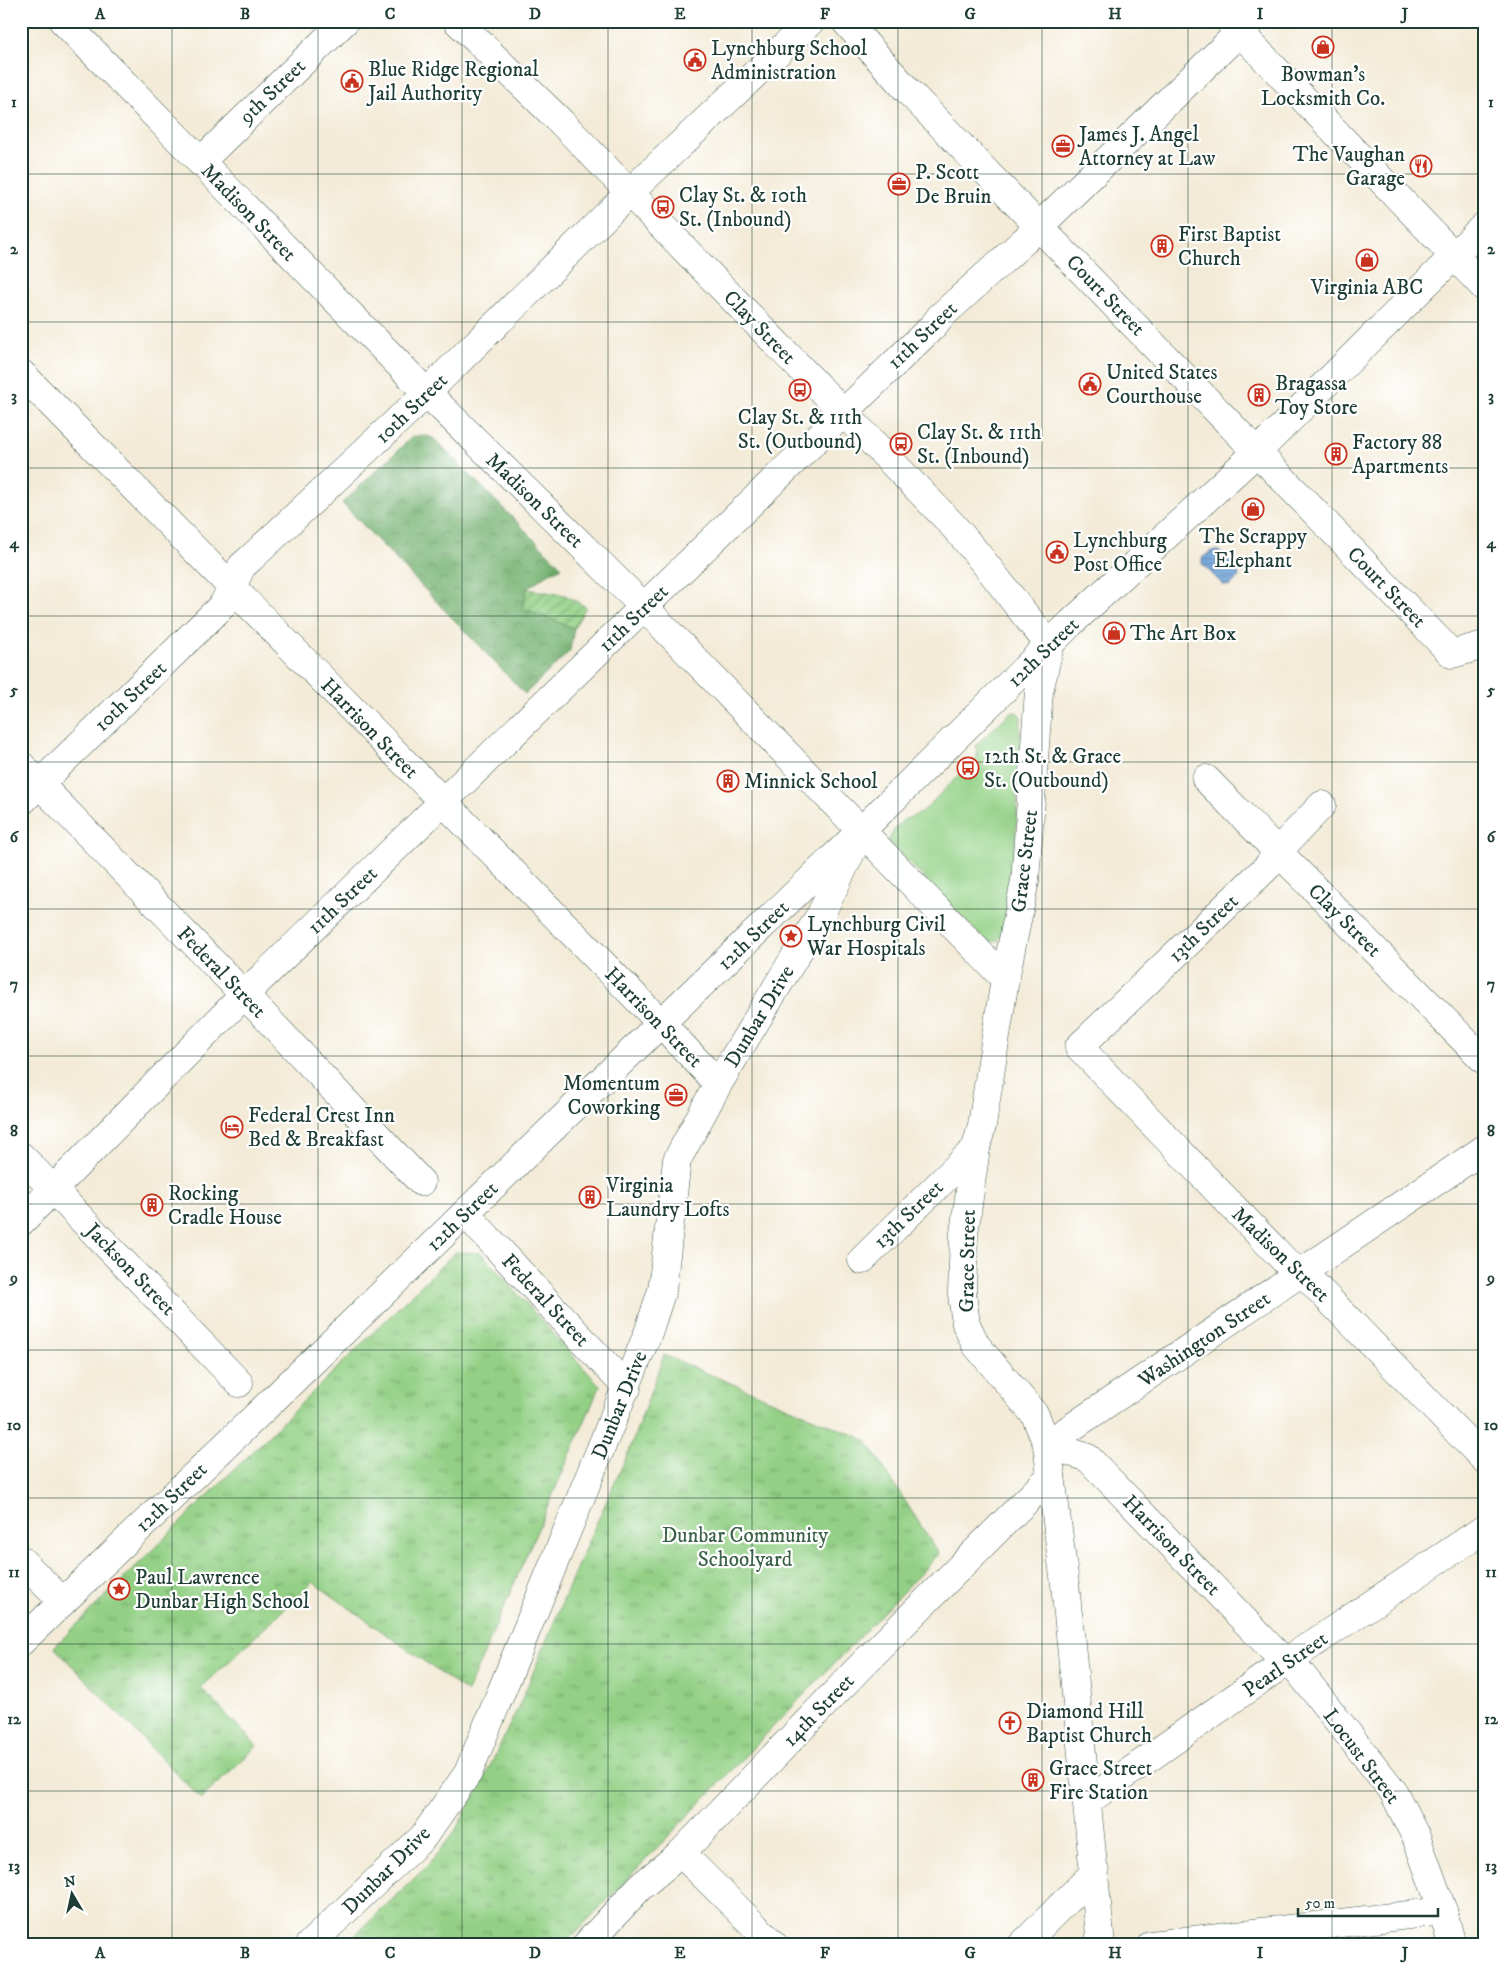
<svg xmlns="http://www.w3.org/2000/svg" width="1505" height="1966" font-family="'IM FELL DW Pica',serif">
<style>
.grass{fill:#93d085;stroke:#59865c}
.forest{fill:url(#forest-crowns);stroke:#4a7853}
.park{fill:url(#park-tufts);stroke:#59865c}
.garden{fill:url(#garden-furrows);stroke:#59865c}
.water{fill:url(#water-rules);stroke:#446d84}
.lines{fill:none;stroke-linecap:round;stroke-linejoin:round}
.minor-casing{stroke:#3f574c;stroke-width:29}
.major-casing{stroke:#3f574c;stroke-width:29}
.minor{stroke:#fff;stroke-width:28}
.major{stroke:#fff;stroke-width:28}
.grid{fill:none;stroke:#1f3d34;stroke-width:1;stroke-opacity:0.55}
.labels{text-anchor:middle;stroke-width:4.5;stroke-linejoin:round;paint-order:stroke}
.poi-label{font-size:21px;fill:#1f3d34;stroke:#fff;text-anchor:start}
.street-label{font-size:21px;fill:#1f3d34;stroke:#fff}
.park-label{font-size:21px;fill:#3c6248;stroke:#fff}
.neatline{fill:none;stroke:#1f3d34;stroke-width:2}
.grid-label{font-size:16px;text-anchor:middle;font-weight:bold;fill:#1f3d34}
</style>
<defs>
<pattern id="forest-crowns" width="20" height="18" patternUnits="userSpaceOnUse" patternTransform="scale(1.25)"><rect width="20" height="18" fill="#76b272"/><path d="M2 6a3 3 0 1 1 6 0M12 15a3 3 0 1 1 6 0" fill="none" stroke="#60925e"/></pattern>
<pattern id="park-tufts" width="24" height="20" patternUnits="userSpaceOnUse" patternTransform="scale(1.25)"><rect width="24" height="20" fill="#93d085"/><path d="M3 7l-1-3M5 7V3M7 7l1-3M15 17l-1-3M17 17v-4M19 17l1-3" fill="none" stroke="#77aa6e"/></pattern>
<pattern id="garden-furrows" width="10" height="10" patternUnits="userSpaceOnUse" patternTransform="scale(1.25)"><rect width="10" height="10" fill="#93d085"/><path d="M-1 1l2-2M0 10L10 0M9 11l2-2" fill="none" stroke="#77aa6e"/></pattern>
<pattern id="water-rules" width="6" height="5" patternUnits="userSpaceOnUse" patternTransform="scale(1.25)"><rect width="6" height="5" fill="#689dd4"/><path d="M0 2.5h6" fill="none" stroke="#5581ad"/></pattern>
</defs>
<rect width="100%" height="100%" fill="#fff"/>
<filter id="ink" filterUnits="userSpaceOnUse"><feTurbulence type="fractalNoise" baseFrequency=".02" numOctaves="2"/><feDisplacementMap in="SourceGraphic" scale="10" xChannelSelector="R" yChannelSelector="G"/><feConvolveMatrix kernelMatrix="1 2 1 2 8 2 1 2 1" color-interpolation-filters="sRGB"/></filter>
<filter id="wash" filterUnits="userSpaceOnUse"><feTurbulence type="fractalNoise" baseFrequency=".0096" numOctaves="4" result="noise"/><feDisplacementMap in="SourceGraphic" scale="20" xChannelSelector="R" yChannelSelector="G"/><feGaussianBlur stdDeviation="1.12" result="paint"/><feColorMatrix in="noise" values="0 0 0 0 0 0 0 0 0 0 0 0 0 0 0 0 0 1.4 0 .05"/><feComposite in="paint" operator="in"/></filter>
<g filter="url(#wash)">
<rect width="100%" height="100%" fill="#f3ebd7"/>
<polygon class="grass" points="1016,712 1021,716 1016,836 1005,933 997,941 986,942 888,841 896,827 903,820 921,813 977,757 976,745 1010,713"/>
<polygon class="forest" points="423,435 433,438 562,567 543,577 527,589 523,608 574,628 570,651 525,694 342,503 412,437"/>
<g class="park">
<polygon points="455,1252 481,1253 600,1386 467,1692 313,1582 201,1688 257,1746 201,1799 54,1647"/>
<polygon points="664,1355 866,1440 939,1554 564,1945 345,1945 428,1865 455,1831 481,1785 522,1699 582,1555 629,1451"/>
</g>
<polygon class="garden" points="527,589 565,595 586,607 574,628 523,608"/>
<polygon class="water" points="1211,551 1219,551 1238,571 1239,577 1230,586 1223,585 1202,564 1202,558"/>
</g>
<g filter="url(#ink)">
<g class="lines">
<g class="minor-casing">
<g id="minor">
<polyline points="63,21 427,393 644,607 1005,979"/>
<path d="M 457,21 L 561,122 L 946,518 C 984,558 1014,604 1050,645"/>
<polyline points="845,21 908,91 1452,654 1484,645"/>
<polyline points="200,162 345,21"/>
<polyline points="21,373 661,1023 718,1084"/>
<polyline points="21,765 261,1012 421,1182"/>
<polyline points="1206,779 1484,1060"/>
<polyline points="21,802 223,605 242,566 250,559 411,408 629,193 811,21"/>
<polyline points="1322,805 1278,851 1268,866 1079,1047 1288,1264 1302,1272 1484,1459"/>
<polyline points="21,1156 239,1383"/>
<polyline points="465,1213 627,1388"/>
<polyline points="21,1222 244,995 934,325 940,317 1024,241 1251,21"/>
<polyline points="862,1260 976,1148"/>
<polyline points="1047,1444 1088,1458 1276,1653 1297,1669 1393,1791 1416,1837 1443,1911 1452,1945"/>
<polyline points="1047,1444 1484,1149"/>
<polyline points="21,1560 62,1601"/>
<polyline points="1088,1801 1287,1661 1484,1529"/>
<polyline points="681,1853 774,1945"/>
<polyline points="309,1945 423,1837 468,1773 648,1333 662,1290 677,1160 718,1084 822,912 861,832"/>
<polyline points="586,1945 640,1887 681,1853 861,1666 1051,1476"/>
<polyline points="1022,1945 1095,1872"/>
<polyline points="1151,1945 1443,1911"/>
</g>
</g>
<g class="major-casing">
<g id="major">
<polyline points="1229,21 1484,287"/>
<polyline points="1050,645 1039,691 1025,881 1005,979 982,1125 976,1148 964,1233 962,1294 966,1324 976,1345 1035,1415 1047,1444 1065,1584 1101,1945"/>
<polyline points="21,1642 279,1394 661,1023 862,830 1071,623 1256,453 1484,226"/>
</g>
</g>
<use href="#minor" class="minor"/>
<use href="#major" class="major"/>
</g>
</g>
<path class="grid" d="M 172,21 L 172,1945M 318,21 L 318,1945M 462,21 L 462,1945M 608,21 L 608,1945M 752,21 L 752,1945M 898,21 L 898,1945M 1042,21 L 1042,1945M 1188,21 L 1188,1945M 1332,21 L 1332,1945M 21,174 L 1484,174M 21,322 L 1484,322M 21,468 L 1484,468M 21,616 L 1484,616M 21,762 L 1484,762M 21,909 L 1484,909M 21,1056 L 1484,1056M 21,1204 L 1484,1204M 21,1350 L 1484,1350M 21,1498 L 1484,1498M 21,1644 L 1484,1644M 21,1791 L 1484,1791"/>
<defs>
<g id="shop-ring" transform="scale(1.125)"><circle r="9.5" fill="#fff" stroke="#c8321e" stroke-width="1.5"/><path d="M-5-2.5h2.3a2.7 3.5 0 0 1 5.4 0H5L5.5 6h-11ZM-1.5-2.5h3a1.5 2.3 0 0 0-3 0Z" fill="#c8321e"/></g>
<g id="civic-ring" transform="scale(1.125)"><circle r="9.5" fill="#fff" stroke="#c8321e" stroke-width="1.5"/><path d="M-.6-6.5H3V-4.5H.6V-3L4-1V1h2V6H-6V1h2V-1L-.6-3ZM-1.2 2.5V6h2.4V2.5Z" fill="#c8321e"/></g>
<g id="office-ring" transform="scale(1.125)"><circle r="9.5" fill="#fff" stroke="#c8321e" stroke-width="1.5"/><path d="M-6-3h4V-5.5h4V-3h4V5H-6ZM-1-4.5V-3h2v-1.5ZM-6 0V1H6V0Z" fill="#c8321e"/></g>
<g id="restaurant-ring" transform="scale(1.125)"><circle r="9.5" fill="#fff" stroke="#c8321e" stroke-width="1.5"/><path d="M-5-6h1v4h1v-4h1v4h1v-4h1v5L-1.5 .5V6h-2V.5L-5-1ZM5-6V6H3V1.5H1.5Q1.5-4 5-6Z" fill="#c8321e"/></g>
<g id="bus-ring" transform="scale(1.125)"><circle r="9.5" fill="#fff" stroke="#c8321e" stroke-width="1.5"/><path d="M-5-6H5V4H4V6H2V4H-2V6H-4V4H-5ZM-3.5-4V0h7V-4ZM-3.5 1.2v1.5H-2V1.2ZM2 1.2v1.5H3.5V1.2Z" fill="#c8321e"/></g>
<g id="building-ring" transform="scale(1.125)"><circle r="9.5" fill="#fff" stroke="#c8321e" stroke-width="1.5"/><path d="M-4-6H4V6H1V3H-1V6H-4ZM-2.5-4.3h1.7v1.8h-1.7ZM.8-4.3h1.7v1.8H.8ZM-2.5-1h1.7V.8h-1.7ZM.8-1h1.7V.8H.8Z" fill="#c8321e"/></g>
<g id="sight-ring" transform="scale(1.125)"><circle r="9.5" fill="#fff" stroke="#c8321e" stroke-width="1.5"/><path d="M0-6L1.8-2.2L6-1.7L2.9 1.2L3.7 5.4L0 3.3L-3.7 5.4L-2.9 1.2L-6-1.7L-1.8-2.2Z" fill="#c8321e"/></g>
<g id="hotel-ring" transform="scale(1.125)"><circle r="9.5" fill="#fff" stroke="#c8321e" stroke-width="1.5"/><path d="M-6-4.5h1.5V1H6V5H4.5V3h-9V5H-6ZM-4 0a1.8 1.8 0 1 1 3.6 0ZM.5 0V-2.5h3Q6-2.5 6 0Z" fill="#c8321e"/></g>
<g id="church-ring" transform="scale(1.125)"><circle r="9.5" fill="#fff" stroke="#c8321e" stroke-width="1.5"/><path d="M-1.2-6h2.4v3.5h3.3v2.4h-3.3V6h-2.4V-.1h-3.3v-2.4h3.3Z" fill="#c8321e"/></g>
</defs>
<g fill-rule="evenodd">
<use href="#shop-ring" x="1323" y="47"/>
<use href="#civic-ring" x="695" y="60"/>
<use href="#civic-ring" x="352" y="81"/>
<use href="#office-ring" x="1063" y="146"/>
<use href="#restaurant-ring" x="1421" y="166"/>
<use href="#office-ring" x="899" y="184"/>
<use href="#bus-ring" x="663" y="207"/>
<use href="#building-ring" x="1162" y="246"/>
<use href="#shop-ring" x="1367" y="260"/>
<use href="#civic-ring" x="1090" y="384"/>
<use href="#bus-ring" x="800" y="390"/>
<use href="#building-ring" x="1259" y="395"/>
<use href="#bus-ring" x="901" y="444"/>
<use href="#building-ring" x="1336" y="454"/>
<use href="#shop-ring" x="1253" y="509"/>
<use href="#civic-ring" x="1057" y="552"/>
<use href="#shop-ring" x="1114" y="633"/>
<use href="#bus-ring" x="968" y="768"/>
<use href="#building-ring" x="728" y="781"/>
<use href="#sight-ring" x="791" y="936"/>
<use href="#office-ring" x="676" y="1095"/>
<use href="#hotel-ring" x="232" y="1127"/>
<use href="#building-ring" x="590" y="1197"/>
<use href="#building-ring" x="152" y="1205"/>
<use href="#sight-ring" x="119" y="1589"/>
<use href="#church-ring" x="1010" y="1723"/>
<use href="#building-ring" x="1033" y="1780"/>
</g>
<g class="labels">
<g class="poi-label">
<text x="711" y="55">Lynchburg School<tspan x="711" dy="24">Administration</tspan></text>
<text x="368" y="76">Blue Ridge Regional<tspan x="368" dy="24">Jail Authority</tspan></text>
<text x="1323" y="81" text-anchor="middle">Bowman's<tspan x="1323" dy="24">Locksmith Co.</tspan></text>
<text x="1079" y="141">James J. Angel<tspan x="1079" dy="24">Attorney at Law</tspan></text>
<text x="1405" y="161" text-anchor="end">The Vaughan<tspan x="1405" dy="24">Garage</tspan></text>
<text x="915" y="179">P. Scott<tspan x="915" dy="24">De Bruin</tspan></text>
<text x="679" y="202">Clay St. &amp; 10th<tspan x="679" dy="24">St. (Inbound)</tspan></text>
<text x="1178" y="241">First Baptist<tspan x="1178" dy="24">Church</tspan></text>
<text x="1367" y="294" text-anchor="middle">Virginia ABC</text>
<text x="1106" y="379">United States<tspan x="1106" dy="24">Courthouse</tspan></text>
<text x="1275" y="390">Bragassa<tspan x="1275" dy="24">Toy Store</tspan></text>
<text x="800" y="424" text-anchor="middle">Clay St. &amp; 11th<tspan x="800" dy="24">St. (Outbound)</tspan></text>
<text x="917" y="439">Clay St. &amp; 11th<tspan x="917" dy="24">St. (Inbound)</tspan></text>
<text x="1352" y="449">Factory 88<tspan x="1352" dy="24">Apartments</tspan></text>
<text x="1253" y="543" text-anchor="middle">The Scrappy<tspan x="1253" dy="24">Elephant</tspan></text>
<text x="1073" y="547">Lynchburg<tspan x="1073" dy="24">Post Office</tspan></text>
<text x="1130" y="640">The Art Box</text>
<text x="984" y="763">12th St. &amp; Grace<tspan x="984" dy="24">St. (Outbound)</tspan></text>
<text x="744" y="788">Minnick School</text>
<text x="807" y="931">Lynchburg Civil<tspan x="807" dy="24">War Hospitals</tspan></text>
<text x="660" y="1090" text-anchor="end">Momentum<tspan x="660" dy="24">Coworking</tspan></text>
<text x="248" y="1122">Federal Crest Inn<tspan x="248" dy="24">Bed &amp; Breakfast</tspan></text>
<text x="606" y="1192">Virginia<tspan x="606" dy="24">Laundry Lofts</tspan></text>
<text x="168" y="1200">Rocking<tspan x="168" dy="24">Cradle House</tspan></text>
<text x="135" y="1584">Paul Lawrence<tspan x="135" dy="24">Dunbar High School</tspan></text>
<text x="1026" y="1718">Diamond Hill<tspan x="1026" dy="24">Baptist Church</tspan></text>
<text x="1049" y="1775">Grace Street<tspan x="1049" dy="24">Fire Station</tspan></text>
</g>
<g class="street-label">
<text transform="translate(272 91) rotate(-44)" y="7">9th Street</text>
<text transform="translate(249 212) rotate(46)" y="7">Madison Street</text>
<text transform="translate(1106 295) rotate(46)" y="7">Court Street</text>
<text transform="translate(760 327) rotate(46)" y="7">Clay Street</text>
<text transform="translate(922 335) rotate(-44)" y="7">11th Street</text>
<text transform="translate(411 408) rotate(-44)" y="7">10th Street</text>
<text transform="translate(535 500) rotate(44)" y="7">Madison Street</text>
<text transform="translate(1387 587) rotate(46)" y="7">Court Street</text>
<text transform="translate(633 618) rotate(-44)" y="7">11th Street</text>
<text transform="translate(1043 652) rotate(-44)" y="7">12th Street</text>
<text transform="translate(130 696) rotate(-44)" y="7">10th Street</text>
<text transform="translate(370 728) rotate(46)" y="7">Harrison Street</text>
<text transform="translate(1024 861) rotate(-83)" y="7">Grace Street</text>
<text transform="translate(342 900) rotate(-44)" y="7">11th Street</text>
<text transform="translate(1345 920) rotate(45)" y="7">Clay Street</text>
<text transform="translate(1203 928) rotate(-44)" y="7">13th Street</text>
<text transform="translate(753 935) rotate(-44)" y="7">12th Street</text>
<text transform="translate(222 972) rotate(46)" y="7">Federal Street</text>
<text transform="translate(759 1016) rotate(-59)" y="7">Dunbar Drive</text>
<text transform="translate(654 1017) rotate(46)" y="7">Harrison Street</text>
<text transform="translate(908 1214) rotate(-44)" y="7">13th Street</text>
<text transform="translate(462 1216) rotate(-44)" y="7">12th Street</text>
<text transform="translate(1281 1254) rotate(44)" y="7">Madison Street</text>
<text transform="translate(967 1261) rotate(-89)" y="7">Grace Street</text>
<text transform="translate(131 1269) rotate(46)" y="7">Jackson Street</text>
<text transform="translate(546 1300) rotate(47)" y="7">Federal Street</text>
<text transform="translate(1204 1339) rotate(-34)" y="7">Washington Street</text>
<text transform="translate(619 1405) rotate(-68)" y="7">Dunbar Drive</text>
<text transform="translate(171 1497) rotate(-44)" y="7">12th Street</text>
<text transform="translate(1172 1545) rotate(46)" y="7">Harrison Street</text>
<text transform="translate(1285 1664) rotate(-35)" y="7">Pearl Street</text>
<text transform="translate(818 1710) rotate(-46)" y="7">14th Street</text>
<text transform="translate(1362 1756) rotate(53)" y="7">Locust Street</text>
<text transform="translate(386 1870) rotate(-45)" y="7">Dunbar Drive</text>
</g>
<g class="park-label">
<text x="745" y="1542">Dunbar Community<tspan x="745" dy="24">Schoolyard</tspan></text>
</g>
</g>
<rect width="1505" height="1966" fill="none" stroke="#fff" stroke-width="55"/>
<g transform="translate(72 1894) rotate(351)" stroke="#ffffff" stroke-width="4" paint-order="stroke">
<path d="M0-4L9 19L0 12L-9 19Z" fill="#1f3d34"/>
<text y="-8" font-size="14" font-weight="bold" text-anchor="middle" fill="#1f3d34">N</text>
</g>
<path d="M1298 1908v8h140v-8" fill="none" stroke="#1f3d34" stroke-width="2.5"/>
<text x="1305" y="1908" font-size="15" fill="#1f3d34" stroke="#ffffff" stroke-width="4" paint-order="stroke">50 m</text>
<rect x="28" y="28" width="1450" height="1910" class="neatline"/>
<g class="grid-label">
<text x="100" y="19">A</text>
<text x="245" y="19">B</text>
<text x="390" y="19">C</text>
<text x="535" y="19">D</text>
<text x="680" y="19">E</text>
<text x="825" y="19">F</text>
<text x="970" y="19">G</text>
<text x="1115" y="19">H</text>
<text x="1260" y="19">I</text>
<text x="1405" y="19">J</text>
<text x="14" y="107">1</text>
<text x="1491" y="107">1</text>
<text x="14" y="254">2</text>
<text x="1491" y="254">2</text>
<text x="14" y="401">3</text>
<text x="1491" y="401">3</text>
<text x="14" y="548">4</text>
<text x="1491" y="548">4</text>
<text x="14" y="695">5</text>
<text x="1491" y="695">5</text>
<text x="14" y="842">6</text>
<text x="1491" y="842">6</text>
<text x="14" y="989">7</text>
<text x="1491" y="989">7</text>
<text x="14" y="1136">8</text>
<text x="1491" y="1136">8</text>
<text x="14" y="1283">9</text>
<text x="1491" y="1283">9</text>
<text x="14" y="1430">10</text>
<text x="1491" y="1430">10</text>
<text x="14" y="1577">11</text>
<text x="1491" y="1577">11</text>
<text x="14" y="1724">12</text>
<text x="1491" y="1724">12</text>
<text x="14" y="1871">13</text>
<text x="1491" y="1871">13</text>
<text x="100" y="1958">A</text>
<text x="245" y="1958">B</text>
<text x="390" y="1958">C</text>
<text x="535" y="1958">D</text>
<text x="680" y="1958">E</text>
<text x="825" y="1958">F</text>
<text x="970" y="1958">G</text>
<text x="1115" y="1958">H</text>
<text x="1260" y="1958">I</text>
<text x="1405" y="1958">J</text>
</g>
</svg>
